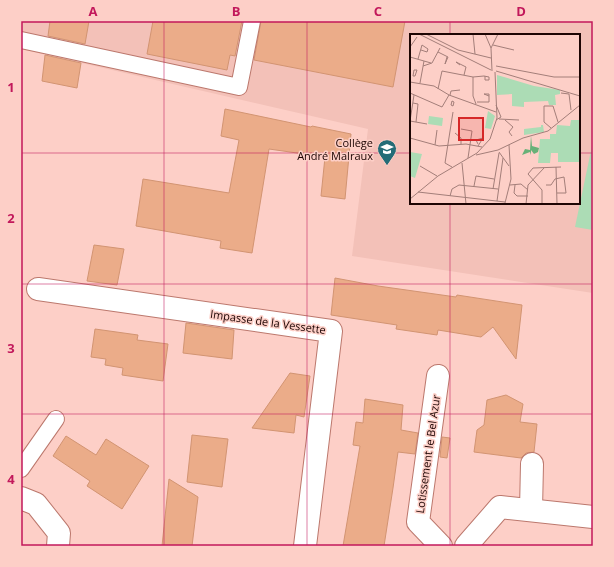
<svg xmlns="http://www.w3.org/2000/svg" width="614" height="567" font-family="'Open Sans',sans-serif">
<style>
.built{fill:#f3c1b8;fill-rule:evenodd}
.green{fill:#acdcb5}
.building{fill:#ebac89;stroke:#d29472}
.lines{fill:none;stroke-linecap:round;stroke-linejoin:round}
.service-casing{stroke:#bc786d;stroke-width:18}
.minor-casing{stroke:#bc786d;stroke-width:24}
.service{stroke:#fff;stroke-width:16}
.minor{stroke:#fff;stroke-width:22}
.grid{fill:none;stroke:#c2185b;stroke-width:1;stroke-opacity:0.55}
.labels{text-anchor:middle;stroke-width:3;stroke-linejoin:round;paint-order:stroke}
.poi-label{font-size:11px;fill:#1d0503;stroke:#fdcfc7;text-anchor:end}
.street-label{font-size:11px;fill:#1d0503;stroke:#fdcfc7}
.inset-road{fill:none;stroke:#a37e79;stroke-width:1}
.view{fill:#d62828;fill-opacity:0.15;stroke:#d62828;stroke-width:2}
.inset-edge{fill:none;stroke:#1d0503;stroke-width:2}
.neatline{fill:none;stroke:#c2185b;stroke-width:1.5}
.grid-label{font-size:13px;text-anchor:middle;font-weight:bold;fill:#c2185b}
</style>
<rect width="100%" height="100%" fill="#fdcfc7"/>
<path class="built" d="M 21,21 L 593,21 L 593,293 L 352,256 L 368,129 L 21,49 ZM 411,35 L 579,35 L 579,203 L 411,203 Z"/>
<polygon class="green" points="593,141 593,230 575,227"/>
<g class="building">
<polygon points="50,21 89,21 85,44 48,36"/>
<polygon points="153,21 242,21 235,56 230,55 227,70 147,54"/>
<polygon points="261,21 405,21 393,87 254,60"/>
<polygon points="45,55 81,63 77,88 42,81"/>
<polygon points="225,109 311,127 312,126 351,134 345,199 321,196 325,157 269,149 252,253 220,248 221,241 136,226 143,179 229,193 239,140 221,136"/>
<polygon points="94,245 124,249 117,285 87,281"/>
<polygon points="335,278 378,286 456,297 457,295 522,305 516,359 493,327 481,337 438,330 437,335 396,329 397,325 331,315"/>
<polygon points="186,323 234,330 232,359 183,353"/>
<polygon points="95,329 138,335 137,340 168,344 163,381 122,375 123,368 105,365 106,359 91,357"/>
<polygon points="290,373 310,376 304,417 296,415 294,433 252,428"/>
<polygon points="506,395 523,404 520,422 537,424 534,452 526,453 521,458 474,452 477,430 484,425 487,400"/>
<polygon points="365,399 403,405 401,430 418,433 415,454 398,452 393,488 384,546 343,546 360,446 353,445 356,422 363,423"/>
<polygon points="192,435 228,439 222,487 187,482"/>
<polygon points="66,436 96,455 106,439 149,466 122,509 87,486 90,481 53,456"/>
<polygon points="442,437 450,438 447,458 440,457"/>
<polygon points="169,479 198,497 192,546 162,546"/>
</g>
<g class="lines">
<g class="service-casing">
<g id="service">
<polyline points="21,40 239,87 252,21"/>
<polyline points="21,469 56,419"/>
</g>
</g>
<g class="minor-casing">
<g id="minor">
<polyline points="38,289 331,331 305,546"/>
<polyline points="438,376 418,522 441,546"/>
<polyline points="21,498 36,504 59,533 58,546"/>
<polyline points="531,510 532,464"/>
<polyline points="466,546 500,507 593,517"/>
</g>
</g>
<use href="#service" class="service"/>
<use href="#minor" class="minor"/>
</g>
<path class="grid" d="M 164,21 L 164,546M 307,21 L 307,546M 450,21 L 450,35M 21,153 L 411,153M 579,153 L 593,153M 450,203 L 450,546M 21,284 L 593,284M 21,414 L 593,414"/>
<defs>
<g id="school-pin" transform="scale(1)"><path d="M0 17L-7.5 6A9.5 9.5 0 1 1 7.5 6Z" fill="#236c77" stroke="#fdcfc7"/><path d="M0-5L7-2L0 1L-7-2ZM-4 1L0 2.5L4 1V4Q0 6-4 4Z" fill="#fff"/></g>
</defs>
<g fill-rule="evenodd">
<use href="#school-pin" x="387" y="149"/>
</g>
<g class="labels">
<g class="poi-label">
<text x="373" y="147">Collège<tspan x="373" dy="13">André Malraux</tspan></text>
</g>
<g class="street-label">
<text transform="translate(268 322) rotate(8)" y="4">Impasse de la Vessette</text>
<text transform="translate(428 454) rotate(-82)" y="4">Lotissement le Bel Azur</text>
</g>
</g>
<g transform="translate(410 34)">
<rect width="170" height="170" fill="#fdcfc7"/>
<path d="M 87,41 L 124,52 L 150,56 L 150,60 L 145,61 L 146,71 L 139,71 L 138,67 L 114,68 L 114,73 L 102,72 L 102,60 L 87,61 ZM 78,77 L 85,82 L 81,95 L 75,94 ZM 19,82 L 33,84 L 32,92 L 18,90 ZM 161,86 L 170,86 L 170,128 L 148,128 L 148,119 L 141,119 L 140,129 L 128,129 L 130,105 L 140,105 L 140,100 L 146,100 L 147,91 L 160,92 ZM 131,91 L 133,91 L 134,98 L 114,101 L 114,95 L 131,93 ZM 0,118 L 12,120 L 5,144 L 0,142 Z" fill="#acdcb5"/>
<path d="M 121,102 L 122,112 L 129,114 L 128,118 L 124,120 L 121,116 L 121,121 L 120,118 L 112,121 L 115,115 L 120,116 Z" fill="#68b178"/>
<path class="inset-road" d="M 9,0 L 81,36M 16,0 L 48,16 L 81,24M 63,0 L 65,20M 75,0 L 81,14M 83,11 L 104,16M 0,13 L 7,3M 28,18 L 38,23 L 35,30 L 37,23M 0,23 L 21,29M 8,25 L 12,11 L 18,15 L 17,18 L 11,16M 50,31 L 46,28 L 56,33 L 54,41M 13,32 L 22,29 L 30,14M 86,32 L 144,43 L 170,43M 4,36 L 7,36 L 5,42 L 3,42 ZM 82,37 L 81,14 L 88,0M 86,37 L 170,62M 63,43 L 74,42 L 79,43 L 79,46 L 75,46 L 75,42M 0,48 L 24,52 L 39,61 L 86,78M 10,49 L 14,27M 28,55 L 32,37 L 63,43 L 63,62 L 66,70M 0,59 L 32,73 L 39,61M 151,59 L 159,60 L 161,76M 40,61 L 41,57 L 50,56M 42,67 L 44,68 L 43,72 L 41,71 ZM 67,68 L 79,68 L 79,60 L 74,60 L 79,62M 3,69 L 8,70 L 6,88M 86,71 L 91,83 L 86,86M 89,85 L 109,86M 95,86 L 103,93 L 99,98 L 102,102M 0,87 L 4,61M 0,87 L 17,90M 141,94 L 134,88 L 134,72 L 143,72 L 148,88M 51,95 L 62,97 L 58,124M 45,99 L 51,104 L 51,110M 0,104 L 29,112 L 56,110 L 72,113M 25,111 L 27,96M 68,112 L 73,104 L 66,106 L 68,110M 89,118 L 99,132M 66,121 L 88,116 L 113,104 L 138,97 L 170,71M 52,129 L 56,170M 10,132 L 27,142M 42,133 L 35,129 L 43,78M 146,133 L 147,170M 100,151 L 111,150 L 118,156M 105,151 L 104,159 L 107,162 L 118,162M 136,151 L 141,151 L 145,145 L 154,143 L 156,159 L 147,159M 64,152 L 66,142 L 84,145M 83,155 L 89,119M 8,158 L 95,168M 40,162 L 42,155 L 49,151 L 88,155M 0,165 L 28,142 L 67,119 L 80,105 L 87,84 L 85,38M 87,167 L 93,124M 95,169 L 101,145 L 99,111M 116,170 L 118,151 L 134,134M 132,170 L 132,156 L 118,140 L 123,134 L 151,133"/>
<path class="view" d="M 49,84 L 73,84 L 73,106 L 49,106 Z"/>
<rect width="170" height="170" class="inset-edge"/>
</g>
<rect width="614" height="567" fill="none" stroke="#fdcfc7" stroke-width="44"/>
<rect x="22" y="22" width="570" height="523" class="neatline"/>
<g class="grid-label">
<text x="93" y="16">A</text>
<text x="236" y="16">B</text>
<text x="378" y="16">C</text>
<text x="521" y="16">D</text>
<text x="11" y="92">1</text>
<text x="11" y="223">2</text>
<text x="11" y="353">3</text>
<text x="11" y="484">4</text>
</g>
</svg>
